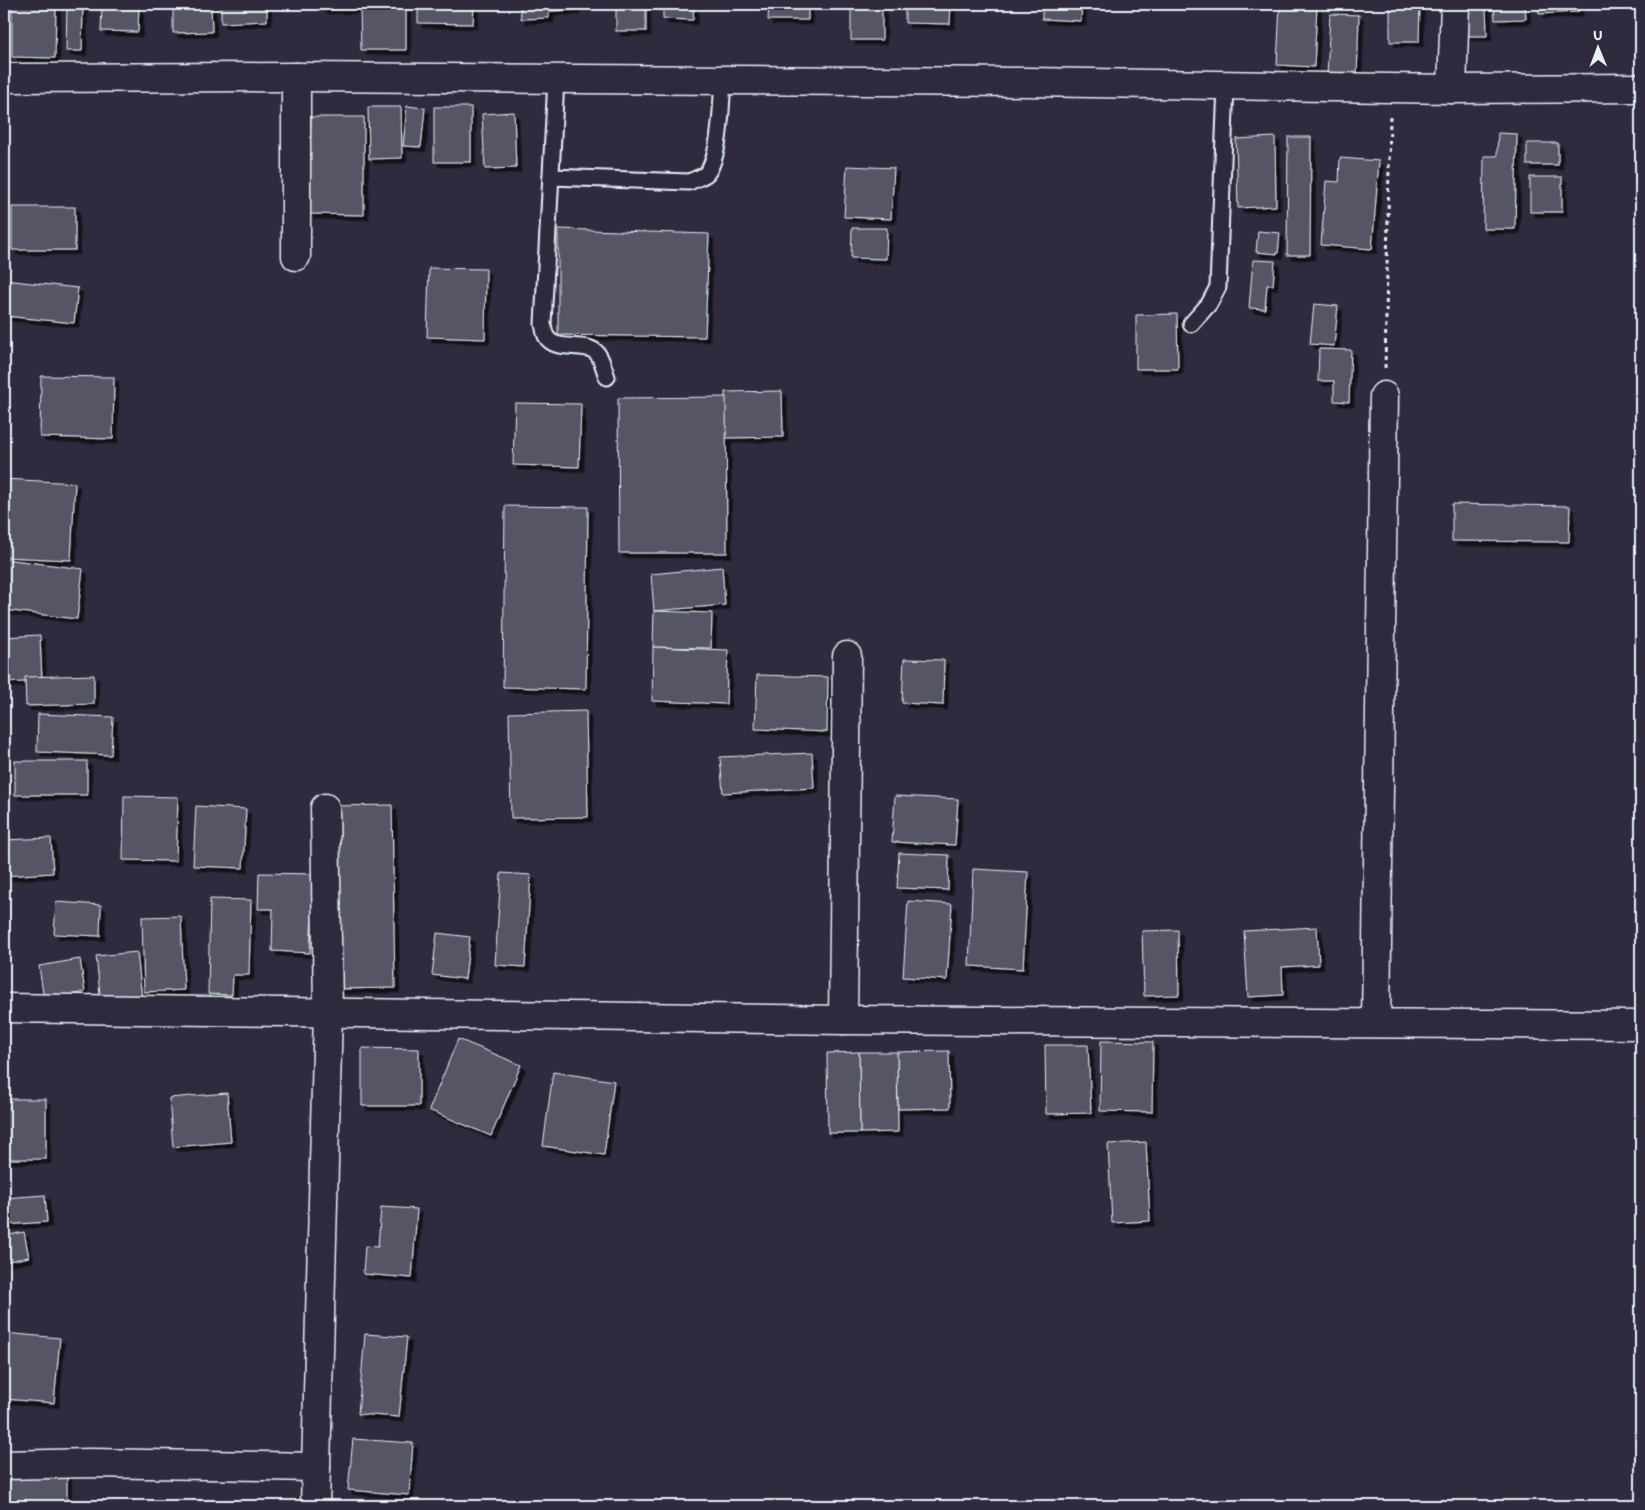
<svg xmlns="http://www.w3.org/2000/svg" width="1645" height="1510" font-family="Itim,sans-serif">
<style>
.building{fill:#575565;stroke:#e8f1f8;filter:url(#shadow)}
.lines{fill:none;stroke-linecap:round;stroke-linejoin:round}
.lane-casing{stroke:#e8f1f8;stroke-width:19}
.street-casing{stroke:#e8f1f8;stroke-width:31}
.secondary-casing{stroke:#e8f1f8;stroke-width:31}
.path{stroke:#e8f1f8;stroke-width:3;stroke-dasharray:4 4;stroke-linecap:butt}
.lane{stroke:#2f2a3d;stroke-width:15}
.street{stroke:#2f2a3d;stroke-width:28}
.secondary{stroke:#2f2a3d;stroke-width:28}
</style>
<defs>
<filter id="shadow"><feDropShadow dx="4.5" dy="4.5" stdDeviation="0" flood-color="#0009"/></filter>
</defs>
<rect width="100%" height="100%" fill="#2f2a3d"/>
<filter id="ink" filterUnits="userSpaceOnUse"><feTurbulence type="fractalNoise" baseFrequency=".02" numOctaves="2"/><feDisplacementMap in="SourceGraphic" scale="10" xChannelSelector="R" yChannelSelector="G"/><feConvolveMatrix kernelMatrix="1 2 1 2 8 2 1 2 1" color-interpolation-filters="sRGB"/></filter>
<g filter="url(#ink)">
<g class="building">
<polygon points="12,4 56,4 55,58 12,57"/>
<polygon points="67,4 83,4 82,51 66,51"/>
<polygon points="102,4 139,4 138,32 101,31"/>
<polygon points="173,4 211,4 212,32 173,33"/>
<polygon points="221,4 267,4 267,21 221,23"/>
<rect x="322" y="4" width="33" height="5"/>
<polygon points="418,4 474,4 473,24 418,23"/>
<polygon points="520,4 575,4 575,10 549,11 549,18 521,19"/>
<rect x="616" y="4" width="30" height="27"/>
<polygon points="663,4 694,4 693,20 663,19"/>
<polygon points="769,4 808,4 808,20 768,20"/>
<rect x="851" y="4" width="31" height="36"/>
<polygon points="905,4 951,4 950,24 905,23"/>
<polygon points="1042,4 1082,4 1081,21 1042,19"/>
<polygon points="1280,4 1317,4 1314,67 1277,65"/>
<polygon points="1332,4 1367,4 1367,7 1332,6"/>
<polygon points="1390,4 1420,4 1419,42 1390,42"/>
<polygon points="1463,4 1486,4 1487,36 1465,36"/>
<polygon points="1494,4 1525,4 1526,19 1495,20"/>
<polygon points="1538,4 1578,4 1578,12 1539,14"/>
<polygon points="360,7 406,7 406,50 361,50"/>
<polygon points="1330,14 1359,15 1357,78 1327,77"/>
<polygon points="407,106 425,108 421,147 403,146"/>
<polygon points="368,107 401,107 402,158 369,159"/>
<rect x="434" y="107" width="37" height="55"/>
<polygon points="514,112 516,168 485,169 482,114"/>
<polygon points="311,117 364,117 364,215 309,214"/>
<polygon points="1498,133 1517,134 1515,229 1483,229 1484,156 1497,156"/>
<polygon points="1275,137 1276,206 1238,208 1236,139"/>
<polygon points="1288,137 1311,137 1310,255 1287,255"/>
<rect x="1527" y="143" width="31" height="22"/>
<polygon points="1340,158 1379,161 1372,249 1321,245 1326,181 1339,182"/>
<polygon points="847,166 894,168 891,219 844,217"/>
<rect x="1530" y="177" width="32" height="35"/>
<rect x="12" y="207" width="63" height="43"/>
<polygon points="852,228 887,228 886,259 851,258"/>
<polygon points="558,229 709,234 705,337 558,335"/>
<polygon points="1258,231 1280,233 1278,254 1256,252"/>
<polygon points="1253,260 1275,261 1273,285 1267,285 1265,309 1249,308"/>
<polygon points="429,268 486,269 485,339 427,337"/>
<polygon points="4,280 78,288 74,323 4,316"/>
<polygon points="1314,304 1338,306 1334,346 1310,344"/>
<polygon points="1177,314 1178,369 1136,369 1136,315"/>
<polygon points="1319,349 1351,350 1349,402 1334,401 1334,381 1318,381"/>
<polygon points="41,376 114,377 113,439 40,437"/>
<polygon points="782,391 783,437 726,438 725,392"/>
<polygon points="726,397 727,553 619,553 618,398"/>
<polygon points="515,403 581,404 579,467 513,465"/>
<polygon points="4,479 75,483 71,560 4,557"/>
<polygon points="1452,504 1570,506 1569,542 1452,541"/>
<polygon points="505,506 588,507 586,689 503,687"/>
<polygon points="4,559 83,569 77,619 4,610"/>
<polygon points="722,567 725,605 654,611 651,574"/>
<polygon points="654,611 712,613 711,648 653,647"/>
<polygon points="40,635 42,681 4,683 4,637"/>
<polygon points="653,647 728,650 726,704 652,701"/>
<polygon points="904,659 944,660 943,705 902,703"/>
<polygon points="94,675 94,704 26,706 25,677"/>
<polygon points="757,675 828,677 827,732 755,729"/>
<polygon points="586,711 588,817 511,818 509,713"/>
<polygon points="38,714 113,717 111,755 37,752"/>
<polygon points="812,753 814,788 723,793 720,757"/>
<rect x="15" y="761" width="72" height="34"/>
<polygon points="124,796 178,797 176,861 123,860"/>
<polygon points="895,796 958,799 955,845 892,842"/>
<polygon points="392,805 395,988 336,989 333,806"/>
<polygon points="196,806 246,809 243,868 193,866"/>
<polygon points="51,838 53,873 4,876 4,840"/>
<polygon points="899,853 949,855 948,890 897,888"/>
<polygon points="973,869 1028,872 1023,969 969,966"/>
<polygon points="259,873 314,874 310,953 272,951 273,909 258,909"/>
<polygon points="501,873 531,875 525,967 495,965"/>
<polygon points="210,899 251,900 249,975 233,975 232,995 208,994"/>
<polygon points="908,901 952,904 947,980 903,977"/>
<polygon points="56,902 101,905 100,936 54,934"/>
<polygon points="181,916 184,990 144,992 142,917"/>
<polygon points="1317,927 1319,965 1282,967 1283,995 1248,997 1244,931"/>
<polygon points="1178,930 1179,995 1144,996 1142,931"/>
<polygon points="437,933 470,937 465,979 432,975"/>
<polygon points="137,952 142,999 101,1003 96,956"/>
<polygon points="80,959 85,992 44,1000 39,966"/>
<polygon points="458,1039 521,1065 491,1136 429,1110"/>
<polygon points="1101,1041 1153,1042 1152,1112 1100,1111"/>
<polygon points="1045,1045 1088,1045 1091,1113 1046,1114"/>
<polygon points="362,1048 419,1049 419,1106 362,1106"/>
<polygon points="949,1051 950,1108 898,1109 897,1052"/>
<polygon points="859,1052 897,1052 898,1132 860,1133"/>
<polygon points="859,1052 860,1133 828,1133 827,1053"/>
<polygon points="553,1072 614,1081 604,1155 543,1146"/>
<polygon points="227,1093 231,1142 173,1147 169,1098"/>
<rect x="4" y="1099" width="42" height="60"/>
<polygon points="1146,1142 1150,1221 1112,1223 1108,1144"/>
<polygon points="45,1195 47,1222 4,1225 4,1198"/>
<polygon points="381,1207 417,1209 412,1278 363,1274 365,1246 378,1247"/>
<polygon points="24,1232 29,1257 4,1262 4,1236"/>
<polygon points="4,1333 60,1338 54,1403 4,1399"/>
<polygon points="365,1334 407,1337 399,1417 358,1414"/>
<polygon points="353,1439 413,1443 409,1495 348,1490"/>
<polygon points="4,1472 67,1473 67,1506 4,1506"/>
<rect x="348" y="1505" width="38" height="1"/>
</g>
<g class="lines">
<g class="lane-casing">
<g id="lane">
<path d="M 556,80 L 543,324 C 544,328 544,332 546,336 C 555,353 584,341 596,352 C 602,358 604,369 607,377"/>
<path d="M 551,177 L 689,182 C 695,179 703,177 707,173 C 721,154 721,104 723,80"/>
<polyline points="1191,324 1209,304 1218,287 1226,85"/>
</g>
</g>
<g class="street-casing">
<g id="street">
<polyline points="1452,89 1455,4"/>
<polyline points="296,256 296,77"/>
<polyline points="4,1008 843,1020 1641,1025"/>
<polyline points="843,1020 847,656"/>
<polyline points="1376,1023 1384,396"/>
<polyline points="4,1465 91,1463 316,1467"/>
<polyline points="315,1506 328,1012 325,808"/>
</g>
</g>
<g class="secondary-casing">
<polyline id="secondary" points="4,78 296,77 1029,82 1452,89 1641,88"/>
</g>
<polyline class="path" points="1385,368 1390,117"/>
<use href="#lane" class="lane"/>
<use href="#street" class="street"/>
<use href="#secondary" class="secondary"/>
</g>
</g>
<rect width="1645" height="1510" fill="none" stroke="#2f2a3d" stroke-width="20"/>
<rect x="10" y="10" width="1625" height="1490" fill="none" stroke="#e8f1f8" stroke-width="2" filter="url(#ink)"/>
<g transform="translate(1598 48) rotate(359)" stroke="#2f2a3d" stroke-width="4" paint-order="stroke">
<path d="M0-4L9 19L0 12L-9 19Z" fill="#e8f1f8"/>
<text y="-8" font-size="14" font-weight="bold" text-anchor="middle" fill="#e8f1f8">U</text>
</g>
</svg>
